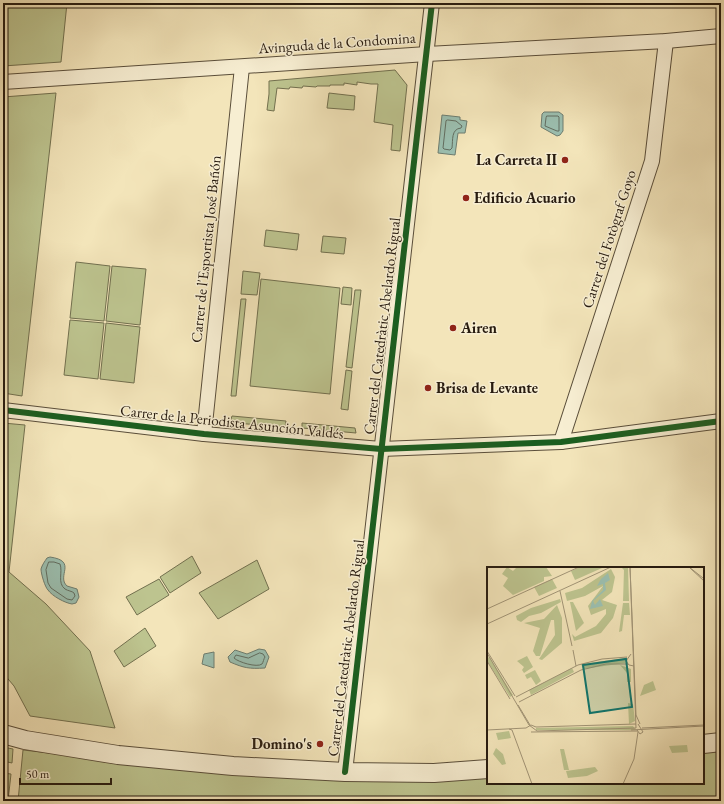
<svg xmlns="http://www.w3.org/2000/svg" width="724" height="804" font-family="'EB Garamond',serif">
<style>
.green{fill:#bdc48f;stroke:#72704f}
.water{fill:#9bbfb0;stroke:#6d7d70}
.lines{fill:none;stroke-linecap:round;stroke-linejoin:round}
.shore{stroke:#616d60;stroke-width:1}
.minor-casing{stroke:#5a4e3a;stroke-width:16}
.tertiary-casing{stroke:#5a4e3a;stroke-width:20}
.minor{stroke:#f7eed2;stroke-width:14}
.tertiary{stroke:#f7eed2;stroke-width:18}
.cycleway-casing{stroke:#f7eed2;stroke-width:8}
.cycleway{stroke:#1b5e20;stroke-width:6}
.poi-dot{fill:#8f2418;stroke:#f7eed2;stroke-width:1.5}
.labels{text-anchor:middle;stroke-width:3;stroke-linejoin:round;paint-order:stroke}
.street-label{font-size:15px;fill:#271b0f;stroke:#f7eed2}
.poi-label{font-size:15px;font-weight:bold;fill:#271b0f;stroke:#f7eed2;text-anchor:start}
.inset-road{fill:none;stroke:#a19476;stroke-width:1}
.view{fill:#0f766e;fill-opacity:0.15;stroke:#0f766e;stroke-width:2}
.inset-edge{fill:none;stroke:#271b0f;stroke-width:2}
</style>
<rect width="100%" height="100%" fill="#f3e5ba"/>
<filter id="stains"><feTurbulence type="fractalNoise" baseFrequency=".005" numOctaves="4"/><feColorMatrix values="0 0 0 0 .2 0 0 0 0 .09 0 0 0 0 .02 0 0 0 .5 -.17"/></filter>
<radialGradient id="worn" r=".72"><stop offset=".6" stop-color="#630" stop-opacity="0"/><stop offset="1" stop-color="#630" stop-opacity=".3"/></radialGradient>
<g class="green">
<polygon points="3,3 67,3 61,62 3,66"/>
<polygon points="395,70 407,85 400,151 391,150 393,125 374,122 378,84 371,84 357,82 357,85 344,83 344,85 330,85 330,86 317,86 316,87 303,86 302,88 290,87 289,89 277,88 274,111 267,110 269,94 269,81"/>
<polygon points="56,93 22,396 3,393 3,97"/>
<polygon points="329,93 355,96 354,110 327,108"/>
<polygon points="266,230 299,234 297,250 264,246"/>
<polygon points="323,236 346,238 344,254 321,252"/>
<polygon points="76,262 110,266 104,321 70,318"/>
<polygon points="112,266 146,269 140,325 106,321"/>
<polygon points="243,271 260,273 257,295 241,294"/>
<polygon points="261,279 340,288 330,394 250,386"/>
<polygon points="343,287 352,288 351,305 341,304"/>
<polygon points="355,290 361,290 352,368 346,367"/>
<polygon points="241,299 246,299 236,396 231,396"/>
<polygon points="70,320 104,323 98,379 64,375"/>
<polygon points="106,323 140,327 134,383 100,379"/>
<polygon points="346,370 352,371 348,410 341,409"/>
<polygon points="232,416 286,421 285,427 235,423 231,419"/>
<polygon points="3,423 25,425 9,572 46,604 90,651 115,728 30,716 14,686 3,673"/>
<polygon points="302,423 355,428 356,433 302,428"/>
<polygon points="192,556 201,573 170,593 160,577"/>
<polygon points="257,560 269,589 218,619 199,593"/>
<polygon points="159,579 169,595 137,615 126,597"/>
<polygon points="145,628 156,646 124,667 114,651"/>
<polygon points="3,747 13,749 12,763 3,761"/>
<polygon points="23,750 181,768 488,776 488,783 703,783 703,753 721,751 721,801 18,801"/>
<polygon points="3,773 11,774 8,801 3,801"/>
</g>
<g class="water">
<polygon points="544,112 559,112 563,115 563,131 560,135 557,136 541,127 542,114"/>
<polygon points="442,115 460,117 460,120 467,121 465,133 458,133 455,155 438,153"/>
<path d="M 50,557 C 78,561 56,576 67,586 C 70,587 74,588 77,589 L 79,597 L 76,603 L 72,604 C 65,603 52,596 48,590 C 45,587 41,574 41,569 C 42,565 45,561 47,558 Z"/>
<path d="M 259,649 L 265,650 L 269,657 L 265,668 C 249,669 244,668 230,662 L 228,657 L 235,650 L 247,654 Z"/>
<polygon points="214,652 214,668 202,664 204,654"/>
</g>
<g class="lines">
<g class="shore">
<polygon points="547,116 558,116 559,117 559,131 557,131 545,126 546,118"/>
<path d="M 448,120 L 456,121 L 462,126 L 461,128 C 451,129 453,140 452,148 L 450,150 L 444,149 L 443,148 L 446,121 Z"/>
<path d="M 49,562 L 54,562 L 60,564 C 63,572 57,583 65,589 C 68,591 72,591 74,593 L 75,596 L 72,600 L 67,599 L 51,588 L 48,583 L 46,570 Z"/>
<path d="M 260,653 L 263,654 L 265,657 C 264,658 263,663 262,664 C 257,668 238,662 234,658 L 236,655 L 248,658 Z"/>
</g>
<g class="minor-casing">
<g id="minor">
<polyline points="3,82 427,54 666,41 721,36"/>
<polyline points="3,410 204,434 381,449 561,442 721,421"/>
<polyline points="204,434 242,67"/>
<polyline points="561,442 652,161 666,41"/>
<polyline points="345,772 432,3"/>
</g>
</g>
<g class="tertiary-casing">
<g id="tertiary">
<polyline points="3,734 25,740 118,755 233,766 345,772 434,773 488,769"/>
<polyline points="703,744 721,742"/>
</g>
</g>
<use href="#minor" class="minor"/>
<use href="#tertiary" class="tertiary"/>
<g class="cycleway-casing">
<g id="cycleway">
<polyline points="3,410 204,434 381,449 561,442 721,421"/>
<polyline points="345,772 432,3"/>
</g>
</g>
<use href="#cycleway" class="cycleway"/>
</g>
<g class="poi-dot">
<circle cx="565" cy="160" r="4"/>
<circle cx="466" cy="198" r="4"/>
<circle cx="453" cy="328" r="4"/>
<circle cx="428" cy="388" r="4"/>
<circle cx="320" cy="744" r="4"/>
</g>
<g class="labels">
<g class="street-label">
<text transform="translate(337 43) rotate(-4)" y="5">Avinguda de la Condomina</text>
<text transform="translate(609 239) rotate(-72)" y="5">Carrer del Fotògraf Goyo</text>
<text transform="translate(206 249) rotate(-84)" y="5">Carrer de l'Esportista José Bañón</text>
<text transform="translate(382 326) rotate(-83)" y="5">Carrer del Catedràtic Abelardo Rigual</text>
<text transform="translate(232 422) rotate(6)" y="5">Carrer de la Periodista Asunción Valdés</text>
<text transform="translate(346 648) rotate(-83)" y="5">Carrer del Catedràtic Abelardo Rigual</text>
</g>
<g class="poi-label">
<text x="557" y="165" text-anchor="end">La Carreta II</text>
<text x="474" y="203">Edificio Acuario</text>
<text x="461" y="333">Airen</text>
<text x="436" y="393">Brisa de Levante</text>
<text x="312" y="749" text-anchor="end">Domino's</text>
</g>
</g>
<g transform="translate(487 567)">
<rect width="217" height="217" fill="#f3e5ba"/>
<path d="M 20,0 L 26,4 L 30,0 L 59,0 L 65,9 L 57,10 L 57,14 L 26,28 L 16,19 L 21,11 L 15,7 ZM 93,0 L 115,0 L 115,1 L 88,13 L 84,4 ZM 134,0 L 141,0 L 142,34 L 136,34 L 137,3 ZM 124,2 L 128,10 L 125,25 L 115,33 L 130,38 L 126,51 L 114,66 L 87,74 L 85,67 L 88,70 L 109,59 L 119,47 L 119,42 L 104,48 L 101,39 L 116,19 L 98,29 L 80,34 L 78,26 L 95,21 ZM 65,12 L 70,21 L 52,29 L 47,20 ZM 73,32 L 74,35 L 54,46 L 42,49 L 34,55 L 30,53 L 29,49 L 44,41 ZM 83,35 L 86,35 L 97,56 L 89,64 ZM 136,36 L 142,36 L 143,48 L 137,48 L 135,64 L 132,65 ZM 70,38 L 75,51 L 75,76 L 55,93 L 52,92 L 68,68 L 67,53 L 64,53 L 53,89 L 49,89 L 46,84 L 53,61 L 37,56 L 57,52 ZM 2,89 L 26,128 L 23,130 L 0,94 ZM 40,89 L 46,100 L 37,106 L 35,103 L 37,100 L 30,94 ZM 139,91 L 138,96 L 96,102 L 94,97 ZM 133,98 L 144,102 L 144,115 L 140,115 L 140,106 ZM 85,101 L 87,105 L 44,128 L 42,123 ZM 48,103 L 54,114 L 49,118 L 44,110 L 40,112 L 38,108 ZM 166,114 L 169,123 L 153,129 L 157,118 ZM 141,136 L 146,137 L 148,154 L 142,157 ZM 146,159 L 149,163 L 49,163 L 49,161 ZM 22,164 L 24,171 L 11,173 L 9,166 ZM 200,178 L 201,185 L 185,186 L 182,179 ZM 9,181 L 16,187 L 19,197 L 15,198 L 6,187 ZM 73,182 L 77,182 L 82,203 L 77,203 ZM 108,200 L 111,204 L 100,209 L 81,211 L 79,204 Z" fill="#bdc48f"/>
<path d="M 121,6 L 123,13 L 118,16 L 119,23 L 106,34 L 108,38 L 113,32 L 116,39 L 103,42 L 105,34 L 116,23 L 116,17 L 110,19 L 114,12 Z" fill="#9bbfb0"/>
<path class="inset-road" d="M 143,0 L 149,148 L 153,157M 202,0 L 216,11M 202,0 L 217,14M 73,24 L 85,79M 0,42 L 92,0M 0,57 L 124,0M 86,83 L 89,99M 0,84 L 28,129M 0,86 L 42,158 L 50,164 L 149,161 L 143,0M 144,87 L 139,94 L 142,98 L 147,99M 0,94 L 23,132M 29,130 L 91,98 L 115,92 L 140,90M 32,135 L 94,103 L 119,97 L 141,97M 31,138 L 43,158M 155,161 L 217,158M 22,162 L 25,163 L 45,217M 0,163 L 39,161 L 44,158 L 49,160 L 149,157M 144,163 L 217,159M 150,163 L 153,167 L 156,165 L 151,157M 44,165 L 151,164M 136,217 L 147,192 L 151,165"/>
<path class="view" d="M 139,92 L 145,140 L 103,146 L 96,98 Z"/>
<rect width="217" height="217" class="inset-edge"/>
</g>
<rect width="724" height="804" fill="none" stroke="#f3e5ba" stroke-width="16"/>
<rect x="4" y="4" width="716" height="796" fill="none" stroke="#271b0f" stroke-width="2"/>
<rect x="8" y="8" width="708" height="788" fill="none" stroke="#271b0f"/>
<path d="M20 778v6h91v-6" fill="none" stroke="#271b0f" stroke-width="2"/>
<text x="26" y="778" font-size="12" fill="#271b0f" stroke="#f7eed2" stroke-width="3" paint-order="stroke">50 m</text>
<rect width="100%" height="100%" filter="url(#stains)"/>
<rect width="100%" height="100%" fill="url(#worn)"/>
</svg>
